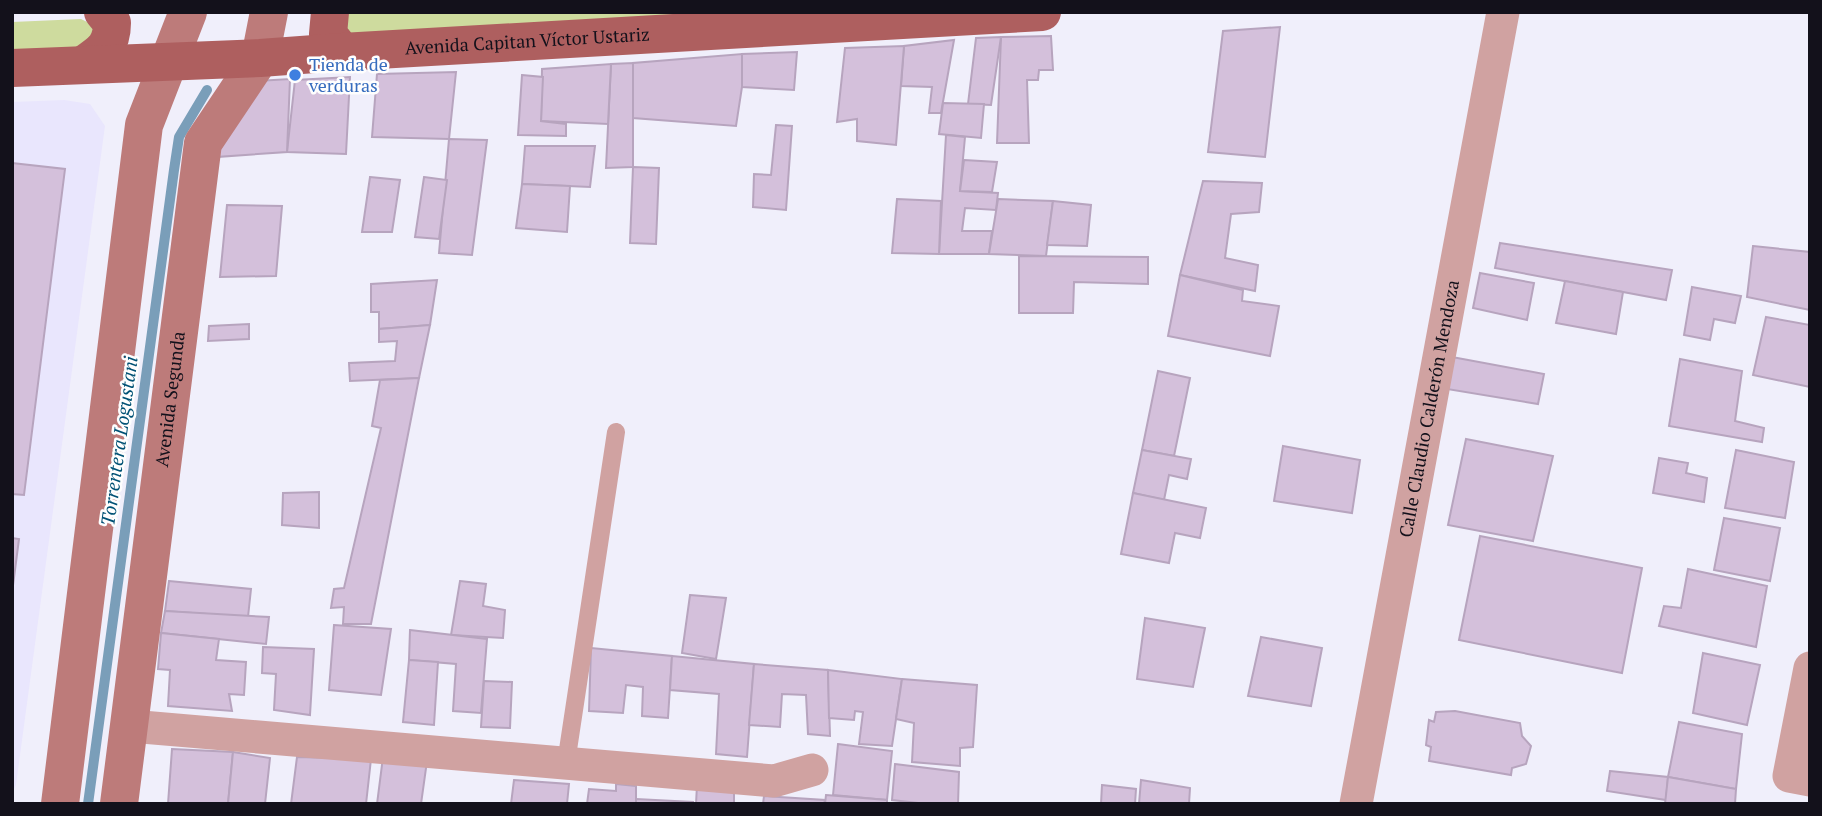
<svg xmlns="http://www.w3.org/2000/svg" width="1822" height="816" font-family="'PT Serif',serif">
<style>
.built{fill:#e9e6fd}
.green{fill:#cedb9e}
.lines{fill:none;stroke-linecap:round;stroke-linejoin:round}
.stream{stroke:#7a9eb9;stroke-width:10}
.building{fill:#d4c0db;stroke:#b7a4be;stroke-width:2}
.service{stroke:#d0a2a1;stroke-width:18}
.minor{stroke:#d0a2a1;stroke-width:33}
.secondary{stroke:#bd7b7a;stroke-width:38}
.primary{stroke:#ae5f5f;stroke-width:38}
.shop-dot{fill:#3f7fe0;stroke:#fefefe;stroke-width:2.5}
.labels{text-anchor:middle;stroke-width:5;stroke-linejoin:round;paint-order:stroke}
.street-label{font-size:18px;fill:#13111b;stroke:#fefefe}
.shop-label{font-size:18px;fill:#366cbe;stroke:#fefefe;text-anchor:start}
.water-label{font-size:19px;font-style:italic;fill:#005175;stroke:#fefefe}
</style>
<rect width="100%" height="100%" fill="#f0effb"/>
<polygon class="built" points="64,100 90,104 105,126 16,785 12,793 12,102"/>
<g class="green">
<polygon points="344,12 744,12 349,34 343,28"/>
<polygon points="81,19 93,25 96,35 84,49 12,53 12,22"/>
</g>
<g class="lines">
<polyline class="stream" points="88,804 174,170 179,137 207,90"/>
</g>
<g class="building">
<polygon points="1280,27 1265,157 1208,152 1223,31"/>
<polygon points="1051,36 1053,70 1039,70 1038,80 1027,80 1029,143 997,143 1001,37"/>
<polygon points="1001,37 991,105 968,104 976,38"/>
<polygon points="954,40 941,113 929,113 932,87 901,86 904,46"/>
<polygon points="904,46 896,145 857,141 857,119 837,122 845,48"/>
<polygon points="797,52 794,90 742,87 742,54"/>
<polygon points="742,54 742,87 736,126 633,118 633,63"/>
<polygon points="633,63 633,167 606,168 611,64"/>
<polygon points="611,64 608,124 541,121 542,69"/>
<polygon points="456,72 449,139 372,137 377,74"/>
<polygon points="522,75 543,77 541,121 566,124 566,136 518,135"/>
<polygon points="350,77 346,154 287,152 295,80"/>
<polygon points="290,79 287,152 216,157 257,81"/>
<polygon points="943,103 984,104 981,138 939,134"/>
<polygon points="776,125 792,126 786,210 753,207 754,174 771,175"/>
<polygon points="946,135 965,137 960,191 998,193 996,210 965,208 962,231 992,231 989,254 939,254"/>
<polygon points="449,139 487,140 472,255 439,253"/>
<polygon points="525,146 595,146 590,187 522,184"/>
<polygon points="964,160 997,162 992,192 960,191"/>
<polygon points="12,163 65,169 24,495 12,494"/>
<polygon points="633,167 659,168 656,244 630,243"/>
<polygon points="370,177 400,180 392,232 362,232"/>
<polygon points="424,177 447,180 439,239 415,237"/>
<polygon points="1203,181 1262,183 1259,212 1231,214 1225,258 1258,265 1255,291 1180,275"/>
<polygon points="522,184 570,186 567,232 516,228"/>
<polygon points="897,199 941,201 939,254 892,253"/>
<polygon points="998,199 1053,201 1046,256 989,254"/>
<polygon points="1053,201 1091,205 1087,246 1047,245"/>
<polygon points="227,205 282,206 276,276 220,277"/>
<polygon points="1500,243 1672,270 1666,300 1495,268"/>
<polygon points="1753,246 1810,252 1810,310 1747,297"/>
<polygon points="1019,256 1148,257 1148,284 1074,282 1073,313 1019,313"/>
<polygon points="1480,273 1534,283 1527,320 1473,308"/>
<polygon points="1180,275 1243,290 1242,301 1279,306 1270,356 1168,336"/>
<polygon points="437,280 430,325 379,329 379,312 371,312 371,284"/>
<polygon points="1565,281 1623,292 1616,334 1556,323"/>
<polygon points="1692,287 1741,296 1735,323 1714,319 1710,340 1684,335"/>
<polygon points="1766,317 1810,325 1810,387 1753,375"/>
<polygon points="249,324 249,339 208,341 209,326"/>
<polygon points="430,325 419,378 350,381 349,363 395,361 397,341 379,342 379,329"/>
<polygon points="1452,357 1544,374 1538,404 1447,389"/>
<polygon points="1680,359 1742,371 1735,421 1764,428 1762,442 1669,426"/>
<polygon points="1158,371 1190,378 1174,456 1142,450"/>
<polygon points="419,378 371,624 343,624 344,607 331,608 334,589 344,588 381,428 372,426 380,380"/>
<polygon points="1466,439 1553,456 1533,541 1448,525"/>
<polygon points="1283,446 1360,460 1352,513 1274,501"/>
<polygon points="1142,450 1191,459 1187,479 1169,475 1164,500 1133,493"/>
<polygon points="1736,450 1794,462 1785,518 1725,508"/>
<polygon points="1659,458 1688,463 1686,473 1707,478 1704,502 1653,493"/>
<polygon points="319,492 319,528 282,525 283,493"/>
<polygon points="1133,493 1206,508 1200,538 1175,533 1169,563 1121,554"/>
<polygon points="1724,518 1780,528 1770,581 1714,570"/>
<polygon points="1480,536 1642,568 1622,673 1459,640"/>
<polygon points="12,538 19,539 12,593"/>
<polygon points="1688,569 1767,586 1756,647 1659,626 1664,606 1681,608"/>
<polygon points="169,581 251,589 248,617 165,611"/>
<polygon points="460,581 486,584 483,606 505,610 503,638 451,635"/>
<polygon points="690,595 726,598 716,659 682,653"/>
<polygon points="165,611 269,617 266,644 161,633"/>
<polygon points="1145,618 1205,628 1193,687 1137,679"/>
<polygon points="334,625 391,629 381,695 329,690"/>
<polygon points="410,630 487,639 481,713 453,711 456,664 409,660"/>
<polygon points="161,633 219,639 216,660 246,662 244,695 229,694 232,711 168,706 170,670 158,669"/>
<polygon points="1261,637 1322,648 1311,706 1248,696"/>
<polygon points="263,647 314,649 310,715 274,710 276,674 262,673"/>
<polygon points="591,648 672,656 668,718 642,716 643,687 626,685 623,713 589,711"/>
<polygon points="1703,653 1760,665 1747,725 1693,713"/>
<polygon points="672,656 754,664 747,757 716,754 719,694 670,690"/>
<polygon points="409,660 438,662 434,725 403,722"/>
<polygon points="754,664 828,670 830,736 808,734 806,695 782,694 780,727 749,725"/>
<polygon points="828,670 902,679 892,746 859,744 863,712 855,711 854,720 829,718"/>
<polygon points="902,679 977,685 973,747 960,748 960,766 912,762 914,723 896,719"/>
<polygon points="484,681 512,682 510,728 481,727"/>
<polygon points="1455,711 1520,723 1522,736 1531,746 1526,764 1512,768 1511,775 1429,761 1431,747 1426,745 1429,720 1434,722 1436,712"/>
<polygon points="1679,722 1742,734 1736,789 1668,777"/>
<polygon points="838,744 892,751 887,800 833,795"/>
<polygon points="172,749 233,752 228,804 168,804"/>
<polygon points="233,752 270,758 265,804 228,804"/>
<polygon points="297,757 371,759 366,804 291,804"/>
<polygon points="383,757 427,761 421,804 377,804"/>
<polygon points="895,764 959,772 958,804 927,804 892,800"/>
<polygon points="1610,771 1668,777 1666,800 1607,791"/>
<polygon points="1668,777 1736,789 1735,804 1665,804"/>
<polygon points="514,780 569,784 567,804 511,804"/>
<polygon points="1141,780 1190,788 1189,804 1139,804"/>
<polygon points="616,784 636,786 636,804 587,804 589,789 616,791"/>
<polygon points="697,785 734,788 734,803 745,804 696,804"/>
<polygon points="1102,785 1136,789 1135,804 1101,804"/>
<polygon points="826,795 887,800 887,804 825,804"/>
<polygon points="764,796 825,800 824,804 763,804"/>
<polygon points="636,799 693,802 693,804 636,804"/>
</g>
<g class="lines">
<polyline class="service" points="566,763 616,432"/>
<g class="minor">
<polyline points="1810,668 1789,776 1810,780"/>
<polyline points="130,726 774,781 812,770"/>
<path id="s1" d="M 1356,804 L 1503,12"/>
</g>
<g class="secondary">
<polyline points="60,804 144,125 188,12"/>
<path id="s2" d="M 119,804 L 203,143 L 260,58 L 269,12"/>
</g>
<g class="primary">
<polyline points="330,12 328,34 342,52"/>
<path d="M 83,65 C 102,52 112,46 112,23 L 103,12"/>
<path id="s3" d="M 12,68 L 260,58 L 342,52 L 1042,12"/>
</g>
</g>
<circle class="shop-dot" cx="295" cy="75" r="7"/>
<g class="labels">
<g class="street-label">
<text dy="6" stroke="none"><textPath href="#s3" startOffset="516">Avenida Capitan Víctor Ustariz</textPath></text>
<text dy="6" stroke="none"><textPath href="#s2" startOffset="408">Avenida Segunda</textPath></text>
<text dy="6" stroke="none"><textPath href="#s1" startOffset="402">Calle Claudio Calderón Mendoza</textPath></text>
</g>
<g class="shop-label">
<text x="309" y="71">Tienda de<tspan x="309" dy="21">verduras</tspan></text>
</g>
<g class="water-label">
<text transform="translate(119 441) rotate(-82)" y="7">Torrentera Logustani</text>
</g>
</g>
<rect width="1822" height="816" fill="none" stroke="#13111b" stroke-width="28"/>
</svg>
